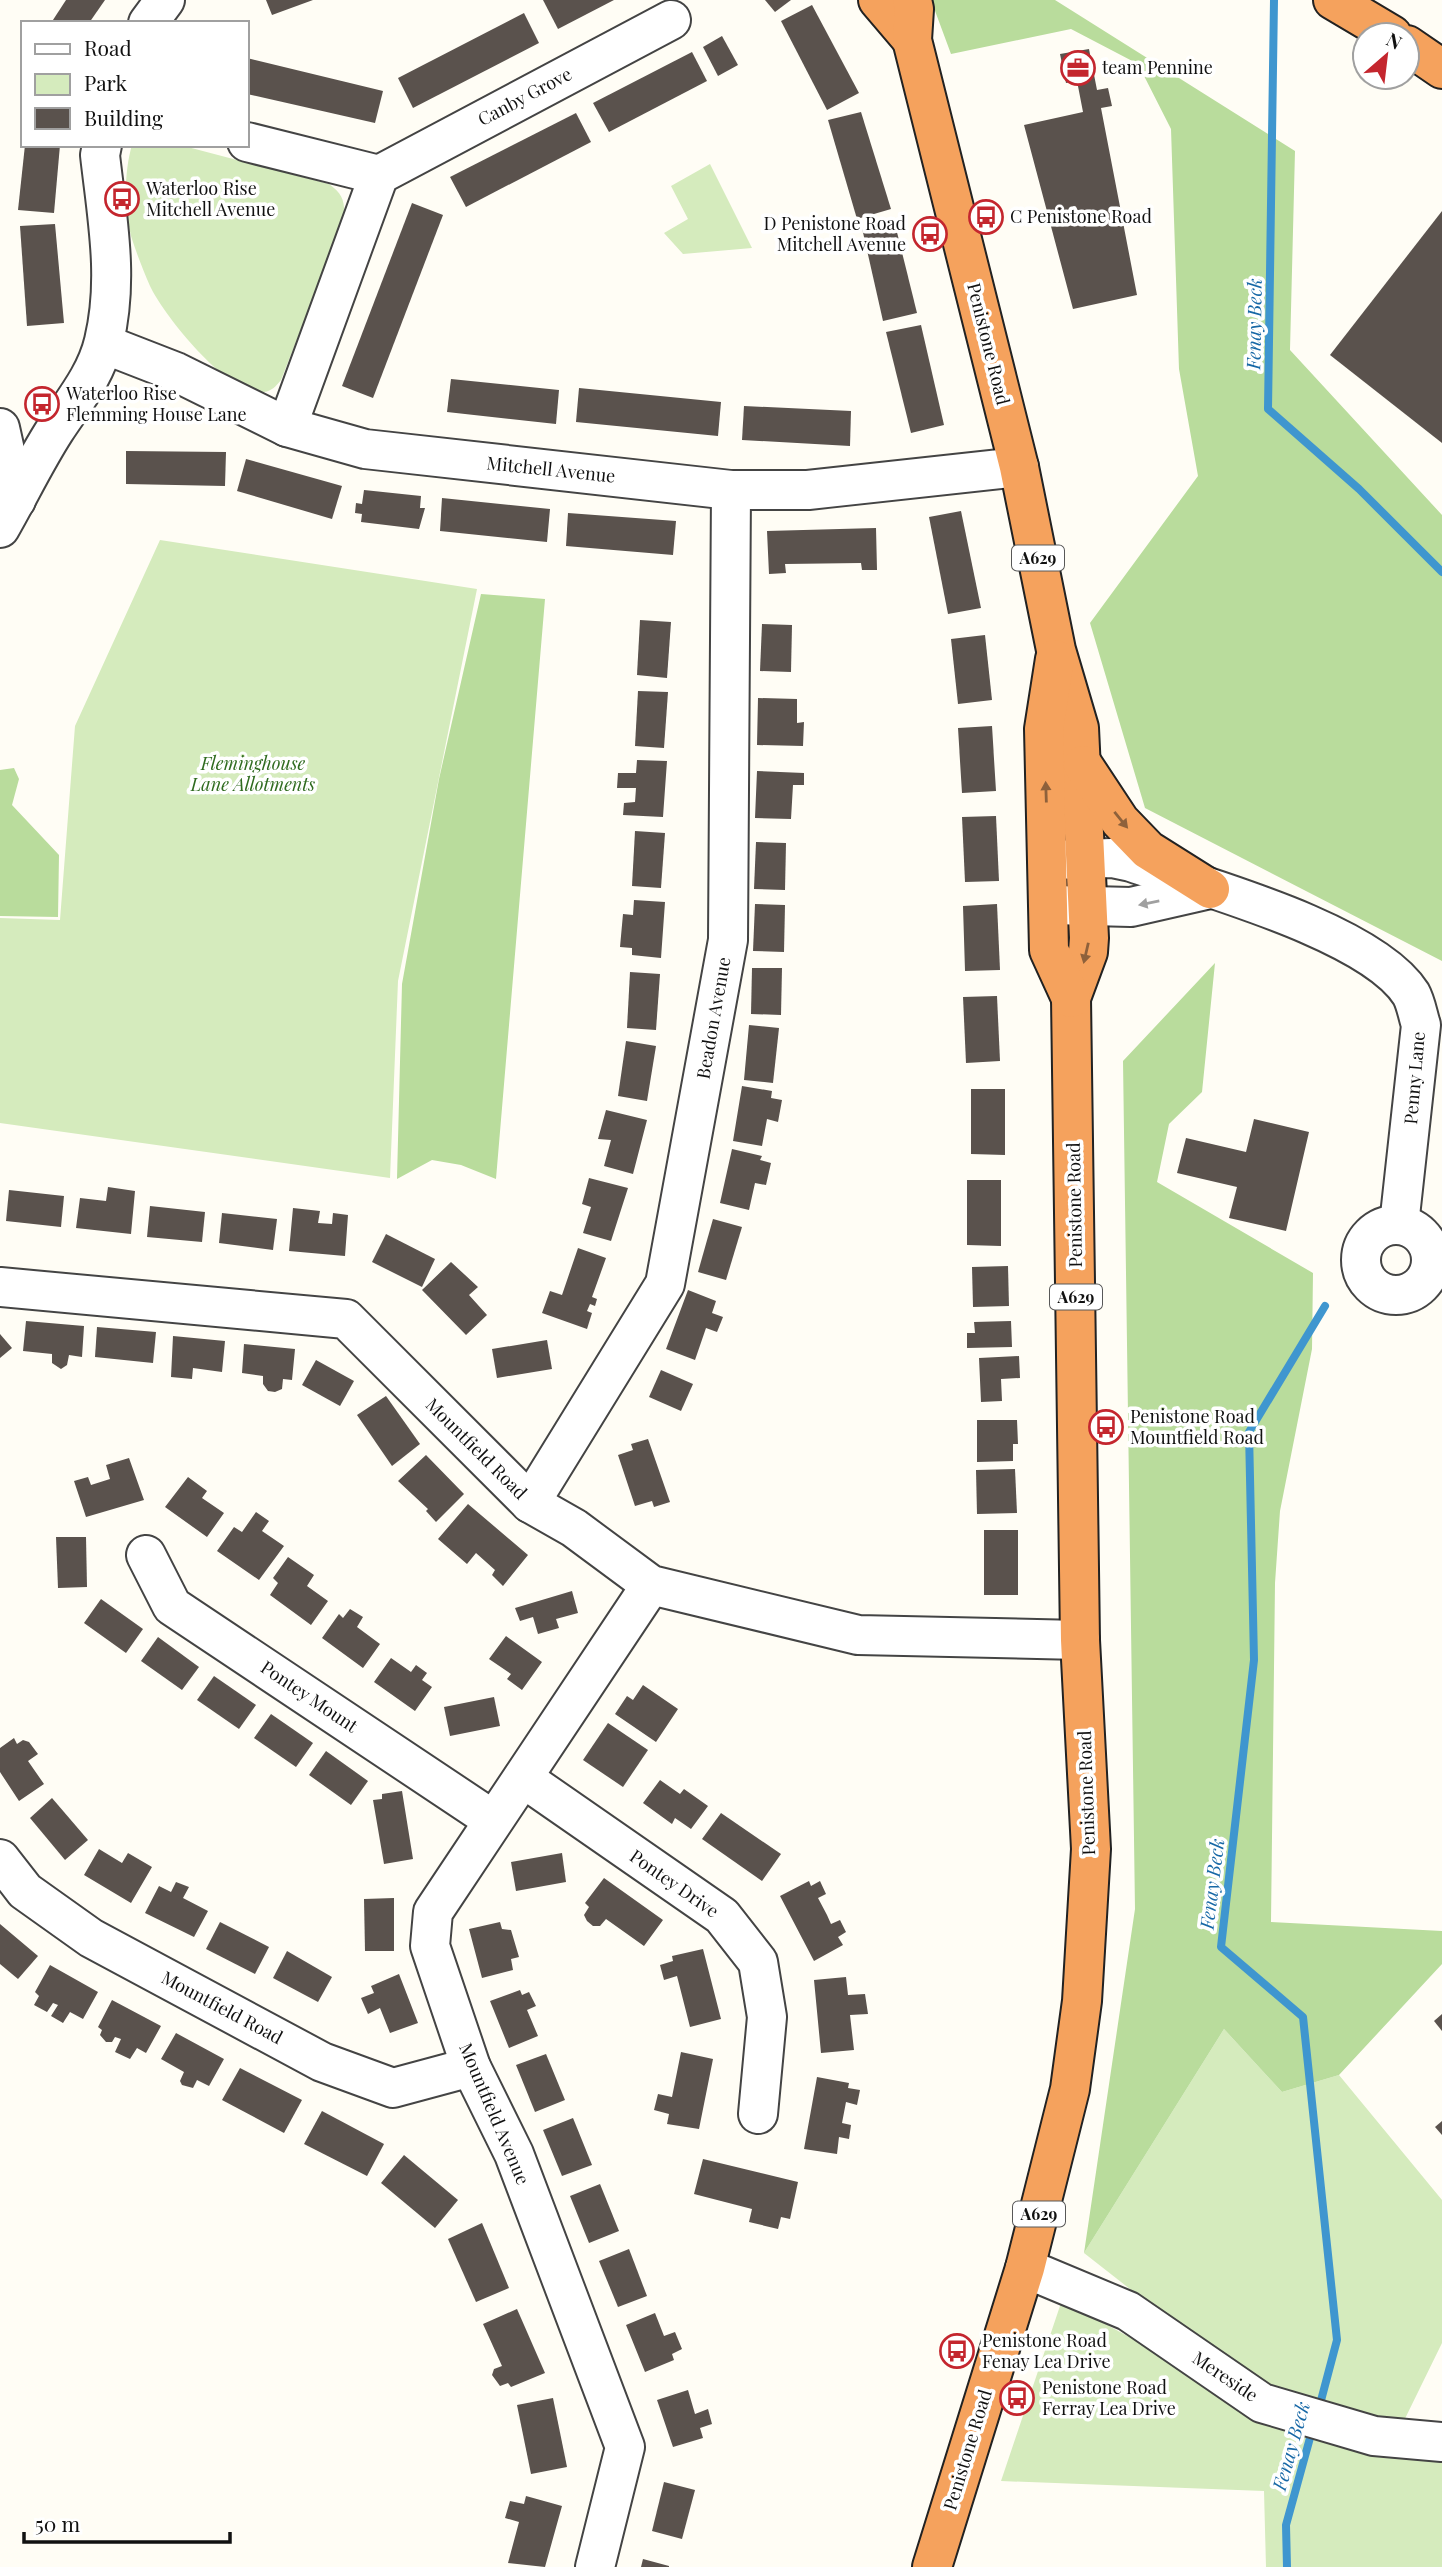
<svg xmlns="http://www.w3.org/2000/svg" width="1442" height="2567" font-family="'Playfair Display',serif">
<style>
.green{fill:#d5ebbd}
.forest{fill:#b9dc9c}
.lines{fill:none;stroke-linecap:round;stroke-linejoin:round}
.stream{stroke:#3f96cf;stroke-width:8}
.building{fill:#5a524d}
.minor-casing{stroke:#444;stroke-width:42}
.highway-casing{stroke:#222;stroke-width:42}
.minor{stroke:#fff;stroke-width:38}
.highway{stroke:#f5a25d;stroke-width:38}
.oneway{fill:#8e613b}
.oneway2{fill:#a0a0a0}
.labels{text-anchor:middle;stroke-width:7;stroke-linejoin:round;paint-order:stroke}
.shield{fill:#fff;stroke:#585858;stroke-width:2}
.shield-label{font-size:16px;font-weight:bold;fill:#111}
.poi-label{font-size:18px;fill:#111;stroke:#fff;text-anchor:start}
.street-label{font-size:18px;fill:#111;stroke:#fff}
.park-label{font-size:18px;font-style:italic;fill:#2f6b1f;stroke:#fff}
.water-label{font-size:19px;font-style:italic;fill:#1768a6;stroke:#fff}
</style>
<rect width="100%" height="100%" fill="#fffdf5"/>
<g class="green">
<path d="M 132,145 L 180,145 L 329,184 C 343,194 345,201 344,219 L 281,380 C 276,386 272,391 264,392 C 229,398 163,314 150,286 C 143,270 136,252 131,236 C 124,208 124,172 132,145 Z"/>
<polygon points="710,164 752,248 683,254 664,233 688,219 671,186"/>
<polygon points="160,540 477,589 398,981 390,1178 0,1123 0,918 60,920 75,726"/>
<polygon points="1224,2029 1282,2092 1339,2075 1442,2200 1442,2343 1397,2435 1264,2394 1084,2253"/>
<polygon points="1062,2300 1265,2412 1442,2450 1442,2567 1266,2567 1264,2491 1001,2481"/>
</g>
<g class="forest">
<polygon points="931,0 1055,0 1295,151 1290,350 1442,515 1442,961 1145,808 1090,623 1198,476 1179,369 1171,129 1138,64 1071,29 951,54"/>
<polygon points="481,594 545,599 496,1179 461,1165 432,1160 397,1179 402,984 439,779"/>
<polygon points="14,768 19,779 12,805 59,855 58,917 0,916 0,770"/>
<polygon points="1215,963 1202,1092 1169,1124 1157,1182 1313,1273 1312,1349 1280,1511 1275,1583 1271,1922 1442,1931 1442,1964 1339,2075 1282,2092 1224,2029 1084,2253 1135,1909 1123,1061"/>
</g>
<g class="lines">
<g class="stream">
<polyline points="1274,0 1268,409 1359,489 1442,572"/>
<polyline points="1319,2408 1337,2340 1303,2017 1221,1947 1254,1660 1249,1432 1325,1306"/>
<polyline points="1287,2567 1286,2525 1313,2427"/>
</g>
</g>
<g class="building">
<polygon points="66,0 105,0 89,23 51,23"/>
<polygon points="266,0 313,0 272,15"/>
<polygon points="543,0 614,0 558,29"/>
<polygon points="765,0 791,0 775,12"/>
<polygon points="812,5 859,93 827,110 781,21"/>
<polygon points="524,13 539,43 413,108 398,78"/>
<polygon points="722,36 738,65 718,76 703,47"/>
<polygon points="1089,49 1097,90 1108,88 1112,106 1101,108 1137,295 1073,309 1024,125 1083,112 1077,81 1066,83 1060,54"/>
<polygon points="692,52 707,81 609,132 593,103"/>
<polygon points="247,58 383,91 375,123 247,94"/>
<polygon points="861,112 891,209 857,219 828,120"/>
<polygon points="576,113 591,142 466,207 450,177"/>
<polygon points="25,145 60,145 54,213 18,210"/>
<polygon points="412,203 443,215 373,398 342,386"/>
<polygon points="1442,211 1442,443 1330,355"/>
<polygon points="894,220 917,313 883,321 862,228"/>
<polygon points="55,224 64,323 27,326 20,226"/>
<polygon points="921,325 944,425 911,433 886,332"/>
<polygon points="451,379 559,390 556,424 447,412"/>
<polygon points="579,388 721,402 718,436 576,422"/>
<polygon points="744,406 851,411 850,446 742,440"/>
<polygon points="126,451 226,452 225,486 126,484"/>
<polygon points="246,459 342,486 332,519 237,491"/>
<polygon points="364,490 421,496 420,508 425,508 419,529 361,522 362,514 355,513 356,503 362,504"/>
<polygon points="442,498 550,509 547,542 440,531"/>
<polygon points="961,511 981,608 948,614 929,517"/>
<polygon points="568,513 676,521 673,555 566,546"/>
<polygon points="876,528 877,570 862,570 861,563 785,564 786,573 769,574 767,531"/>
<polygon points="640,620 671,622 667,678 637,675"/>
<polygon points="762,624 792,625 791,672 760,671"/>
<polygon points="985,635 992,700 958,704 951,639"/>
<polygon points="638,691 668,692 664,748 635,746"/>
<polygon points="758,698 797,699 797,723 804,722 803,746 757,745"/>
<polygon points="992,726 996,791 962,793 958,728"/>
<polygon points="637,760 667,761 663,817 623,815 624,803 635,802 636,788 617,788 618,773 636,773"/>
<polygon points="757,771 804,773 804,785 793,785 791,819 755,818"/>
<polygon points="996,816 999,881 965,882 962,817"/>
<polygon points="635,831 665,833 661,888 632,886"/>
<polygon points="756,842 786,843 785,890 754,889"/>
<polygon points="634,900 665,902 661,958 632,955 632,948 620,947 623,914 633,915"/>
<polygon points="755,904 785,905 784,952 753,951"/>
<polygon points="997,904 1000,970 965,971 963,906"/>
<polygon points="752,968 782,968 781,1015 751,1014"/>
<polygon points="630,972 660,974 656,1030 627,1028"/>
<polygon points="997,996 1000,1061 966,1063 963,997"/>
<polygon points="749,1025 779,1028 773,1083 744,1080"/>
<polygon points="626,1041 656,1046 647,1101 618,1096"/>
<polygon points="742,1086 772,1091 771,1098 782,1100 778,1122 767,1119 762,1146 733,1141"/>
<polygon points="971,1089 1005,1089 1005,1155 971,1154"/>
<polygon points="606,1110 647,1120 633,1174 604,1166 611,1140 598,1139"/>
<polygon points="1254,1119 1309,1132 1286,1231 1229,1218 1237,1187 1177,1173 1186,1138 1246,1152"/>
<polygon points="732,1149 762,1156 760,1160 771,1163 766,1185 755,1183 749,1210 720,1203"/>
<polygon points="589,1178 628,1188 611,1241 583,1233 591,1207 582,1204"/>
<polygon points="967,1180 1001,1180 1001,1246 967,1245"/>
<polygon points="108,1187 135,1191 131,1234 76,1228 80,1198 106,1201"/>
<polygon points="9,1190 64,1196 61,1227 6,1221"/>
<polygon points="150,1206 205,1212 202,1242 147,1237"/>
<polygon points="293,1208 320,1211 318,1223 332,1224 333,1213 348,1215 345,1256 289,1251"/>
<polygon points="222,1213 277,1219 273,1250 219,1243"/>
<polygon points="713,1219 742,1227 726,1280 698,1272"/>
<polygon points="386,1234 435,1259 422,1287 372,1262"/>
<polygon points="578,1248 606,1258 592,1297 597,1299 595,1306 590,1304 587,1311 592,1313 587,1329 542,1313 550,1291 562,1295"/>
<polygon points="451,1262 478,1287 469,1295 487,1315 466,1335 422,1290"/>
<polygon points="1008,1266 1009,1306 973,1307 972,1267"/>
<polygon points="688,1290 716,1301 712,1313 723,1317 717,1332 706,1328 695,1360 666,1349"/>
<polygon points="26,1321 84,1326 82,1357 69,1355 67,1365 61,1369 52,1363 52,1354 23,1351"/>
<polygon points="1011,1321 1012,1347 967,1348 967,1333 975,1333 974,1322"/>
<polygon points="97,1327 156,1332 153,1363 95,1357"/>
<polygon points="0,1334 12,1348 0,1358"/>
<polygon points="173,1336 225,1341 222,1372 193,1368 192,1379 171,1377"/>
<polygon points="547,1340 552,1369 497,1378 492,1349"/>
<polygon points="244,1344 295,1349 292,1380 283,1379 282,1389 275,1392 268,1391 263,1384 263,1376 242,1373"/>
<polygon points="1019,1356 1020,1378 1001,1379 1002,1401 981,1402 979,1358"/>
<polygon points="316,1360 354,1381 340,1406 302,1385"/>
<polygon points="661,1370 693,1384 681,1411 649,1397"/>
<polygon points="386,1396 420,1444 392,1466 357,1415"/>
<polygon points="977,1420 1017,1420 1018,1444 1013,1444 1013,1461 977,1462"/>
<polygon points="648,1439 670,1502 654,1507 652,1501 635,1506 618,1455 633,1450 631,1444"/>
<polygon points="426,1455 464,1494 436,1522 426,1511 428,1509 398,1481"/>
<polygon points="129,1458 144,1500 86,1517 74,1481 88,1477 91,1485 110,1479 106,1465"/>
<polygon points="1015,1469 1017,1513 977,1514 976,1470"/>
<polygon points="188,1477 207,1491 202,1498 224,1513 207,1537 165,1507"/>
<polygon points="468,1504 528,1555 503,1586 492,1575 495,1570 476,1553 467,1564 438,1539"/>
<polygon points="256,1512 269,1521 262,1531 284,1546 259,1580 217,1551 234,1527 242,1532"/>
<rect x="984" y="1530" width="34" height="65"/>
<polygon points="56,1537 86,1537 87,1587 58,1588"/>
<polygon points="288,1557 314,1575 307,1586 328,1601 311,1625 270,1595 278,1583 273,1578"/>
<polygon points="572,1591 578,1613 556,1619 559,1628 538,1634 533,1617 520,1621 515,1608"/>
<polygon points="101,1599 143,1629 126,1653 84,1623"/>
<polygon points="350,1609 363,1617 357,1627 380,1644 363,1668 322,1638 339,1614 343,1618"/>
<polygon points="506,1636 542,1662 522,1690 507,1679 511,1674 489,1659"/>
<polygon points="158,1637 199,1667 182,1690 141,1661"/>
<polygon points="391,1658 411,1672 416,1665 427,1673 422,1680 432,1687 415,1711 374,1682"/>
<polygon points="214,1676 256,1705 239,1729 197,1700"/>
<polygon points="643,1685 678,1709 656,1742 615,1714 627,1696 633,1700"/>
<polygon points="494,1697 500,1726 450,1736 444,1707"/>
<polygon points="271,1714 313,1743 296,1767 254,1738"/>
<polygon points="608,1723 648,1750 623,1787 583,1760"/>
<polygon points="14,1738 17,1744 23,1740 29,1742 38,1754 28,1761 44,1784 19,1801 0,1772 0,1748"/>
<polygon points="326,1751 368,1781 351,1805 309,1775"/>
<polygon points="660,1780 680,1794 684,1789 708,1806 691,1829 675,1818 672,1824 643,1803"/>
<polygon points="402,1791 413,1859 384,1864 373,1800 382,1799 382,1794"/>
<polygon points="52,1798 88,1840 65,1860 30,1818"/>
<polygon points="721,1813 781,1854 762,1881 702,1839"/>
<polygon points="99,1849 122,1863 128,1853 152,1867 131,1903 84,1875"/>
<polygon points="562,1853 566,1882 516,1891 511,1862"/>
<polygon points="604,1878 663,1920 644,1946 606,1919 600,1926 593,1926 587,1921 584,1915 589,1907 585,1903"/>
<polygon points="809,1881 811,1886 820,1881 826,1894 818,1898 827,1915 831,1924 840,1920 846,1932 838,1937 843,1945 814,1961 780,1896"/>
<polygon points="176,1882 189,1887 183,1898 208,1911 194,1937 145,1913 159,1886 171,1892"/>
<polygon points="394,1898 394,1951 365,1951 364,1899"/>
<polygon points="220,1922 269,1947 255,1974 206,1949"/>
<polygon points="500,1922 502,1929 511,1930 519,1957 511,1959 513,1970 482,1978 469,1929"/>
<polygon points="0,1924 38,1956 18,1979 0,1964"/>
<polygon points="703,1949 721,2019 690,2027 677,1976 664,1980 660,1965 673,1961 672,1956"/>
<polygon points="287,1951 332,1977 318,2002 273,1978"/>
<polygon points="50,1965 98,1992 83,2019 70,2012 63,2023 51,2016 58,2005 53,2003 47,2012 34,2005 39,1996 35,1992"/>
<polygon points="399,1974 418,2023 390,2033 380,2008 368,2014 361,1998 374,1993 371,1986"/>
<polygon points="846,1977 848,1995 865,1994 868,2014 850,2015 854,2050 821,2053 814,1980"/>
<polygon points="520,1990 522,1995 529,1992 536,2006 527,2010 538,2036 509,2048 490,2001"/>
<polygon points="112,2000 161,2026 146,2053 137,2048 130,2059 115,2052 121,2039 115,2037 112,2042 106,2042 100,2035 102,2030 98,2027"/>
<polygon points="1442,2014 1442,2031 1434,2021"/>
<polygon points="176,2033 224,2059 209,2086 197,2080 193,2088 182,2085 180,2081 184,2072 161,2059"/>
<polygon points="681,2052 713,2059 699,2129 667,2124 669,2114 654,2110 658,2094 672,2097"/>
<polygon points="546,2054 565,2100 535,2112 516,2065"/>
<polygon points="240,2068 302,2100 284,2133 222,2100"/>
<polygon points="817,2077 849,2083 848,2088 860,2090 857,2105 846,2102 842,2123 851,2125 849,2139 839,2137 837,2154 804,2149"/>
<polygon points="322,2111 384,2144 367,2176 304,2144"/>
<polygon points="573,2118 592,2165 562,2176 543,2130"/>
<polygon points="1442,2121 1442,2135 1435,2127"/>
<polygon points="404,2155 458,2200 435,2228 381,2183"/>
<polygon points="703,2159 798,2182 790,2219 781,2217 778,2229 749,2222 752,2209 694,2194"/>
<polygon points="600,2184 619,2231 589,2243 570,2196"/>
<polygon points="482,2223 509,2288 476,2302 448,2239"/>
<polygon points="629,2249 647,2296 618,2307 599,2261"/>
<polygon points="517,2309 545,2373 511,2387 508,2383 500,2386 492,2375 494,2369 502,2366 483,2324"/>
<polygon points="655,2313 664,2336 675,2332 682,2349 672,2354 674,2360 645,2372 626,2325"/>
<polygon points="688,2390 695,2414 708,2409 712,2424 700,2428 703,2438 673,2447 657,2400"/>
<polygon points="553,2398 567,2467 531,2474 517,2405"/>
<polygon points="664,2482 695,2490 682,2539 652,2531"/>
<polygon points="526,2496 562,2506 545,2567 508,2563 519,2522 505,2518 510,2501 524,2504"/>
<polygon points="643,2559 669,2566 669,2567 641,2567"/>
</g>
<g class="lines">
<g class="minor-casing">
<g id="minor">
<polyline points="148,23 165,0"/>
<polyline points="247,142 379,175"/>
<polyline points="104,344 176,372 287,427 365,449 731,490 808,490 1019,467"/>
<polyline points="287,427 379,175 671,20"/>
<polyline points="0,428 16,500"/>
<path d="M 0,528 C 19,495 35,461 55,430 C 74,401 96,375 104,341 C 119,279 107,217 100,155 L 102,145"/>
<path d="M 1052,860 L 1112,858 L 1131,862 C 1201,886 1372,932 1411,994 C 1416,1003 1418,1016 1421,1025 L 1399,1225"/>
<polyline points="1053,905 1131,907 1210,889"/>
<circle cx="1396" cy="1260" r="35"/>
<polyline points="0,1287 346,1319 530,1503 574,1528 651,1585 858,1635 1080,1640"/>
<polyline points="530,1503 665,1284 728,940 731,490"/>
<polyline points="146,1555 172,1606 493,1820"/>
<polyline points="523,1778 722,1916 758,1962 767,2017 758,2114"/>
<polyline points="0,1859 25,1891 91,1938 322,2062 393,2088 471,2067"/>
<polyline points="1025,2268 1128,2311 1262,2403 1374,2436 1442,2442"/>
<polyline points="595,2567 625,2447 514,2154 471,2067 430,1946 433,1912 651,1585"/>
</g>
</g>
<g class="highway-casing">
<g id="highway">
<polyline points="878,0 912,40"/>
<polyline points="912,0 914,9 912,40 1019,467 1056,650 1079,728 1089,938 1088,952 1071,998 1080,1640 1091,1849 1082,2001 1070,2089 1025,2268 932,2567"/>
<polyline points="1333,0 1392,35"/>
<polyline points="1407,45 1442,69"/>
<polyline points="1055,659 1044,729 1049,950 1071,998"/>
<polyline points="1083,765 1120,821 1148,850 1210,889"/>
</g>
</g>
<use href="#minor" class="minor"/>
<use href="#highway" class="highway"/>
</g>
<defs><path id="oneway-solid" d="M-6-.8H1V-3.2L6.5 0L1 3.2V.8H-6Z" transform="scale(1.75)"/></defs>
<g class="oneway">
<use href="#oneway-solid" transform="translate(1046 792) rotate(-92)"/>
<use href="#oneway-solid" transform="translate(1121 820) rotate(51)"/>
<use href="#oneway-solid" transform="translate(1086 953) rotate(103)"/>
</g>
<use class="oneway2" href="#oneway-solid" transform="translate(1149 903) rotate(169)"/>
<defs>
<g id="office-ring" transform="scale(1.75)"><circle r="9.5" fill="#fff" stroke="#c4262e" stroke-width="1.5"/><path d="M-6-3h4V-5.5h4V-3h4V5H-6ZM-1-4.5V-3h2v-1.5ZM-6 0V1H6V0Z" fill="#c4262e"/></g>
<g id="bus-ring" transform="scale(1.75)"><circle r="9.5" fill="#fff" stroke="#c4262e" stroke-width="1.5"/><path d="M-5-6H5V4H4V6H2V4H-2V6H-4V4H-5ZM-3.5-4V0h7V-4ZM-3.5 1.2v1.5H-2V1.2ZM2 1.2v1.5H3.5V1.2Z" fill="#c4262e"/></g>
</defs>
<g fill-rule="evenodd">
<use href="#office-ring" x="1078" y="68"/>
<use href="#bus-ring" x="122" y="199"/>
<use href="#bus-ring" x="986" y="217"/>
<use href="#bus-ring" x="930" y="234"/>
<use href="#bus-ring" x="42" y="404"/>
<use href="#bus-ring" x="1106" y="1427"/>
<use href="#bus-ring" x="957" y="2351"/>
<use href="#bus-ring" x="1017" y="2398"/>
</g>
<g class="labels">
<g class="shield">
<rect x="1012" y="545.5" width="52" height="25" rx="5"/>
<rect x="1050" y="1284.5" width="52" height="25" rx="5"/>
<rect x="1013" y="2201.5" width="52" height="25" rx="5"/>
</g>
<g class="shield-label">
<text x="1038" y="564">A629</text>
<text x="1076" y="1303">A629</text>
<text x="1039" y="2220">A629</text>
</g>
<g class="poi-label">
<text x="1102" y="74">team Pennine</text>
<text x="146" y="195">Waterloo Rise<tspan x="146" dy="21">Mitchell Avenue</tspan></text>
<text x="1010" y="223">C Penistone Road</text>
<text x="906" y="230" text-anchor="end">D Penistone Road<tspan x="906" dy="21">Mitchell Avenue</tspan></text>
<text x="66" y="400">Waterloo Rise<tspan x="66" dy="21">Flemming House Lane</tspan></text>
<text x="1130" y="1423">Penistone Road<tspan x="1130" dy="21">Mountfield Road</tspan></text>
<text x="982" y="2347">Penistone Road<tspan x="982" dy="21">Fenay Lea Drive</tspan></text>
<text x="1042" y="2394">Penistone Road<tspan x="1042" dy="21">Ferray Lea Drive</tspan></text>
</g>
<g class="street-label">
<text transform="translate(525 97) rotate(-28)" y="6">Canby Grove</text>
<text transform="translate(988 344) rotate(76)" y="6">Penistone Road</text>
<text transform="translate(551 470) rotate(6)" y="6">Mitchell Avenue</text>
<text transform="translate(714 1018) rotate(-80)" y="6">Beadon Avenue</text>
<text transform="translate(1415 1078) rotate(-85)" y="6">Penny Lane</text>
<text transform="translate(1075 1205) rotate(-91)" y="6">Penistone Road</text>
<text transform="translate(476 1449) rotate(45)" y="6">Mountfield Road</text>
<text transform="translate(309 1697) rotate(34)" y="6">Pontey Mount</text>
<text transform="translate(1087 1793) rotate(-92)" y="6">Penistone Road</text>
<text transform="translate(674 1884) rotate(35)" y="6">Pontey Drive</text>
<text transform="translate(222 2008) rotate(28)" y="6">Mountfield Road</text>
<text transform="translate(494 2114) rotate(67)" y="6">Mountfield Avenue</text>
<text transform="translate(1225 2377) rotate(34)" y="6">Mereside</text>
<text transform="translate(968 2450) rotate(-73)" y="6">Penistone Road</text>
</g>
<g class="park-label">
<text x="253" y="770">Fleminghouse<tspan x="253" dy="21">Lane Allotments</tspan></text>
</g>
<g class="water-label">
<text transform="translate(1254 324) rotate(-89)" y="7">Fenay Beck</text>
<text transform="translate(1212 1884) rotate(-83)" y="7">Fenay Beck</text>
<text transform="translate(1291 2446) rotate(-74)" y="7">Fenay Beck</text>
</g>
</g>
<rect x="21" y="21" width="228" height="126" fill="#ffffff" stroke="#a0a0a0" stroke-width="2"/>
<rect x="35" y="44" width="35" height="10" fill="#ffffff" stroke="#a0a0a0" stroke-width="2"/>
<text x="84" y="56" font-size="21" fill="#111111">Road</text>
<rect x="35" y="74" width="35" height="21" fill="#d5ebbd" stroke="#a0a0a0" stroke-width="2"/>
<text x="84" y="91" font-size="21" fill="#111111">Park</text>
<rect x="35" y="108" width="35" height="21" fill="#5a524d" stroke="#a0a0a0" stroke-width="2"/>
<text x="84" y="126" font-size="21" fill="#111111">Building</text>
<g transform="translate(1386 56) rotate(28)"><circle r="33" fill="#ffffff" stroke="#a0a0a0" stroke-width="2"/>
<path d="M0-5L12 26L0 18L-12 26Z" fill="#c4262e"/>
<text y="-10" font-size="19" font-weight="bold" text-anchor="middle" fill="#111111">N</text>
</g>
<path d="M24 2532v10h206v-10" fill="none" stroke="#111111" stroke-width="3.5"/>
<text x="35" y="2532" font-size="21" fill="#111111" stroke="#ffffff" stroke-width="5" paint-order="stroke">50 m</text>
</svg>
